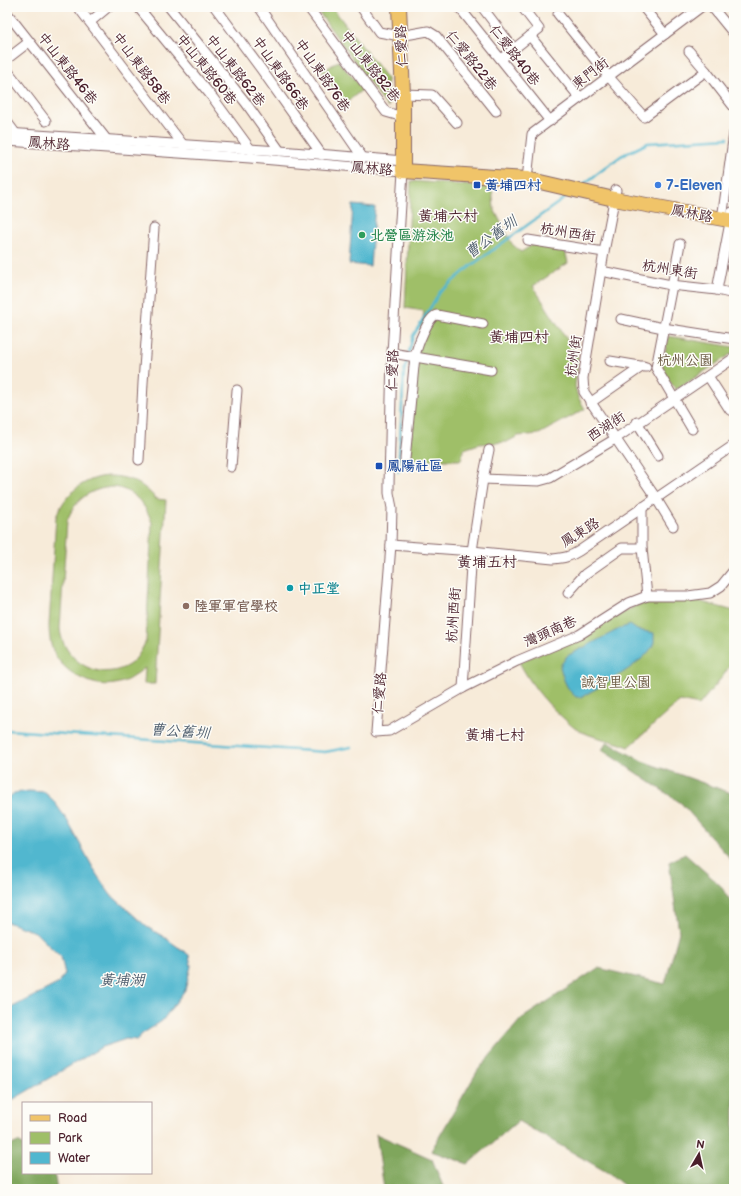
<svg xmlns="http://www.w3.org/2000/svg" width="741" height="1196" font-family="'Balsamiq Sans','LXGW WenKai TC',sans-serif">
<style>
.green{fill:#9fbf68;stroke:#746f4a;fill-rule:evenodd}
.forest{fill:#7fa65c;stroke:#646244}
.water{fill:#51b7cf;stroke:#4e6b7d}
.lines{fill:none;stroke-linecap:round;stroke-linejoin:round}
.stream{stroke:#51b7cf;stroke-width:2.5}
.street-casing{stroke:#876668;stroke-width:11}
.primary-casing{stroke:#876668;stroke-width:16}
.street{stroke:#fff;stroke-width:9}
.primary{stroke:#f0c469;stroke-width:14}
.transit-dot{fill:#1a4fb4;stroke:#fdfcf7;stroke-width:1.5}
.shop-dot{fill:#3f7fe0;stroke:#fdfcf7;stroke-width:1.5}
.leisure-dot{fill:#2e9e5b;stroke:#fdfcf7;stroke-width:1.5}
.culture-dot{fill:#0f9aa8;stroke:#fdfcf7;stroke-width:1.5}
.education-dot{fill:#8d6e63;stroke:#fdfcf7;stroke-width:1.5}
.labels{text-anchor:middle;stroke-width:3;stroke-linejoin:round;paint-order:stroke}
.street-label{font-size:14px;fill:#4a1f2b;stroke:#fdfcf7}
.transit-label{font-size:14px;font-weight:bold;fill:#164399;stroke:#fdfcf7;text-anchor:start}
.shop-label{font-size:14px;font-weight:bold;fill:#366cbe;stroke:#fdfcf7;text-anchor:start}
.leisure-label{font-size:14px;font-weight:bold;fill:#27864d;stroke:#fdfcf7;text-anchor:start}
.park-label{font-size:14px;fill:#685740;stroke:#fdfcf7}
.culture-label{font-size:14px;font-weight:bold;fill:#0d838f;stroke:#fdfcf7;text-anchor:start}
.education-label{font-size:14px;font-weight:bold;fill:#785e54;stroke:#fdfcf7;text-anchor:start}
.neighbourhood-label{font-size:15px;fill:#4a1f2b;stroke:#fdfcf7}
.water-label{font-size:15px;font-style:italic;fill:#4d5c6d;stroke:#fdfcf7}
</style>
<rect width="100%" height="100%" fill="#fdfcf7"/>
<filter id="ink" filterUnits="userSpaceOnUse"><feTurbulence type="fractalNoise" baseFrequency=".025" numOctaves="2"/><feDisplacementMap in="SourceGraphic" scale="8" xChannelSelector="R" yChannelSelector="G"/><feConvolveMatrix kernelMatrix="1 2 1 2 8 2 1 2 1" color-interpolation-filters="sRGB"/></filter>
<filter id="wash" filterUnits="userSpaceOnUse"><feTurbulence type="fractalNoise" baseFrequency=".012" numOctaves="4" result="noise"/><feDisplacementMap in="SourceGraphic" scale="16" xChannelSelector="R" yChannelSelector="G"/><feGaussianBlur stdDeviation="0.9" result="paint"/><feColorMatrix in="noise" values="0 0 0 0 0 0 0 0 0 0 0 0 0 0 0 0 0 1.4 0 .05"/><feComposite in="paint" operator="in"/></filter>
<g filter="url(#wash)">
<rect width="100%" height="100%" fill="#f7ebd9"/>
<g class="green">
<polygon points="315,7 332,7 387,79 388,108"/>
<polygon points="338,61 363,89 346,103 322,72"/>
<polygon points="411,181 492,187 494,209 512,244 521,252 534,244 565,250 568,263 533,286 578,357 575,386 578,397 585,409 539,434 518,436 507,442 479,444 464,449 461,460 409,460 418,353 424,311 405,308"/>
<polygon points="668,336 734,347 734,352 676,390 662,370"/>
<path d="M 107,476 C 128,476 143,483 156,499 L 166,500 L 155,684 L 144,684 L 145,668 C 137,673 129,681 119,683 C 96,690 67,675 55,655 C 50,646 49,634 49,625 L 56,517 C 65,494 82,479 107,476 ZM 114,487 C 134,490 146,505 152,523 L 146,641 C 142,649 138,658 130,664 C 101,684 62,661 60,628 L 67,521 C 75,499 91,488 114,487 Z"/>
<path d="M 661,599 L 691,599 L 734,611 L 734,659 L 723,676 L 699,705 L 680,701 L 629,747 C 612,740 592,738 576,729 C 571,726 567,721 562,717 C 544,701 530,683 519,662 L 580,637 L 637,605 Z"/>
</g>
<g class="forest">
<polygon points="607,742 642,761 734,794 734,863 681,803 602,750"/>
<polygon points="685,854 720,885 734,906 734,1189 628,1189 610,1174 518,1121 468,1164 431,1151 478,1070 521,1019 598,968 665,984 679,932 669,862"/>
<polygon points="376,1134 432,1159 444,1189 384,1189"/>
<polygon points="18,1142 23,1145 23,1173 53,1173 55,1178 57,1189 7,1189 7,1147"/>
</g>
<g class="water">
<polygon points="353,205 375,207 370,266 349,264"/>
<path d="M 630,625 L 637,630 L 654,633 C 654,636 654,640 654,642 C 650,661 598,687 582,697 L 576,697 C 566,689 563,678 560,666 L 567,656 L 621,628 Z"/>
<polygon points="29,791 44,792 53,800 67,820 97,875 110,894 147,927 164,937 189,955 191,966 185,990 162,1021 142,1034 137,1040 126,1039 102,1047 7,1103 7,1010 59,983 65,974 61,957 35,932 7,922 7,799 14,793"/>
</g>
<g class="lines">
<g class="stream">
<polyline points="581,186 621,156 648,143 728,138"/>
<polyline points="398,472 404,372 413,336 440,292 472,265 569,195"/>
<polyline points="7,730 325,752 351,747"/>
</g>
</g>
</g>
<g filter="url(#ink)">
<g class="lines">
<g class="street-casing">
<g id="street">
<polyline points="78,7 184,146"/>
<polyline points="138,7 213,98 251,150"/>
<polyline points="169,7 246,103 280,151"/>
<polyline points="215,7 261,69 322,155"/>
<polyline points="259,7 363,158"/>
<polyline points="308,7 386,112 403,117"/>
<polyline points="361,7 379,32 400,36 428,31 436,36 496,111"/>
<polyline points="459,7 550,121"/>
<polyline points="482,7 514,49"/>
<polyline points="643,7 665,34"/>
<polyline points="712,7 734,34"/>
<polyline points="7,13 107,140"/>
<polyline points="558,14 609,77 644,117 706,71 734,107"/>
<polyline points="90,22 108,7"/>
<polyline points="530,36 580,98"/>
<polyline points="689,51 706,71"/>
<polyline points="7,59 29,42"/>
<polyline points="501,59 539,29 522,7"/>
<polyline points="7,70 46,121"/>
<polyline points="403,94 432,95 457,123"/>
<polyline points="7,122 16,134"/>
<polyline points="7,133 280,151 404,161"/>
<polyline points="7,141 250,158 403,171 392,353 389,485 389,493 392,508 391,545 376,732 389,731 463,688 517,661 579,635 629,603 647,596 688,596 710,593 721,586 734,570"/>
<polyline points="527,179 532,134 701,7"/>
<polyline points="616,190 604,252 583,378 584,392 656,498 673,526"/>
<polyline points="722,219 734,133"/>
<polyline points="528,240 604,252"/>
<polyline points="680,244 656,368 692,429"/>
<polyline points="601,271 671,285 717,290 734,294"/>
<polyline points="717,290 732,212"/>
<polyline points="621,319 663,328 734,339"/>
<polyline points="392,353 491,370"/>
<polyline points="610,361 646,367"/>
<polyline points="708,376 730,410"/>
<polyline points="590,403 643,366"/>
<polyline points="637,422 658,456"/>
<path d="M 405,459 L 415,356 C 417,347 428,316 437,315 L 483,324"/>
<polyline points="139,460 143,383 154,228"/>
<polyline points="231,467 237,390"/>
<polyline points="483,479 539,481 550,478 615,439 734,358"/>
<polyline points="642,507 642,548 647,596"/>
<path d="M 391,545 L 472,551 L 553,559 C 563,558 570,557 579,551 L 734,445"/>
<polyline points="568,593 585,574 622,548 642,548"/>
<polyline points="463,688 472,551 483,479 489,450"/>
</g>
</g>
<g class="primary-casing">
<polyline id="primary" points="399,7 403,94 403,171 527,179 614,199 734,221"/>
</g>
<use href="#street" class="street"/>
<use href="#primary" class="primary"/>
</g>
</g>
<g class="transit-dot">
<rect x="473" y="181" width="8" height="8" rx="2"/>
<rect x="375" y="462" width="8" height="8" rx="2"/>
</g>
<circle class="shop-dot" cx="658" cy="185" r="4"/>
<circle class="leisure-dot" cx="362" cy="235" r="4"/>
<circle class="culture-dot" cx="290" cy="588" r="4"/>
<circle class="education-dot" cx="186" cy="606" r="4"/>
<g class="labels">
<g class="street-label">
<text transform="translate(401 46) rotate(-93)" y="5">仁愛路</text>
<text transform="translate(515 55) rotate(52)" y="5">仁愛路40巷</text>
<text transform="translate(472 60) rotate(51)" y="5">仁愛路22巷</text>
<text transform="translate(371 66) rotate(52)" y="5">中山東路82巷</text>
<text transform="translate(68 68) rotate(52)" y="5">中山東路46巷</text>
<text transform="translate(142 68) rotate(53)" y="5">中山東路58巷</text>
<text transform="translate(207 69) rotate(51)" y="5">中山東路60巷</text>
<text transform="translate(236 70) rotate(52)" y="5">中山東路62巷</text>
<text transform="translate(281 73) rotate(55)" y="5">中山東路66巷</text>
<text transform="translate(590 73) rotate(-37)" y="5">東門街</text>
<text transform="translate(323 75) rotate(55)" y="5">中山東路76巷</text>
<text transform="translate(49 143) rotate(4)" y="5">鳳林路</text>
<text transform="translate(372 168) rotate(5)" y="5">鳳林路</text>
<text transform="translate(692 213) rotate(11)" y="5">鳳林路</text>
<text transform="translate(568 232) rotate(9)" y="5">杭州西街</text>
<text transform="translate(670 269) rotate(9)" y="5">杭州東街</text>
<text transform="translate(573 356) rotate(-82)" y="5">杭州街</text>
<text transform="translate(392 370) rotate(-88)" y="5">仁愛路</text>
<text transform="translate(606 426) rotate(-33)" y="5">西湖街</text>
<text transform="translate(580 532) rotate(-32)" y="5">鳳東路</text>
<text transform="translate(453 615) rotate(-86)" y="5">杭州西街</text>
<text transform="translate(550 631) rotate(-24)" y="5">灣頭南巷</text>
<text transform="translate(379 693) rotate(-85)" y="5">仁愛路</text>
</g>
<g class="transit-label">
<text x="485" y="190">黃埔四村</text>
<text x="387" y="471">鳳陽社區</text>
</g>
<g class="shop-label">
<text x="666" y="190">7-Eleven</text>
</g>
<g class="leisure-label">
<text x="370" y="240">北營區游泳池</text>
</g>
<g class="park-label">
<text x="685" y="365">杭州公園</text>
<text x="616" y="687">誠智里公園</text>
</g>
<g class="culture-label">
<text x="298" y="593">中正堂</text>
</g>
<g class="education-label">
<text x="194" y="611">陸軍軍官學校</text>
</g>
<g class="neighbourhood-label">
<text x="448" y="221">黃埔六村</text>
<text x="519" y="342">黃埔四村</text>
<text x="487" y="567">黃埔五村</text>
<text x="495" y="740">黃埔七村</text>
</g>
<g class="water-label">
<text transform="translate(491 237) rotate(-36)" y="5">曹公舊圳</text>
<text transform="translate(180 731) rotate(4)" y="5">曹公舊圳</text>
<text x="122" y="985">黃埔湖</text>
</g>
</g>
<rect width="741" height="1196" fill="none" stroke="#fdfcf7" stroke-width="24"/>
<rect x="22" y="1102" width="130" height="72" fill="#fdfcf7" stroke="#b5a4a5"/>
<rect x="30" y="1115" width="20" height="6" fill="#f0c469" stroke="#b5a4a5"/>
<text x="58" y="1122" font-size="12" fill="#4a1f2b">Road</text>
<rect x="30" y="1132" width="20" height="12" fill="#9fbf68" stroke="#b5a4a5"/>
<text x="58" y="1142" font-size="12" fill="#4a1f2b">Park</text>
<rect x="30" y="1152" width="20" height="12" fill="#51b7cf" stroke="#b5a4a5"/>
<text x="58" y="1162" font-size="12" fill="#4a1f2b">Water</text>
<g transform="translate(699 1154) rotate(9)" stroke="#fdfcf7" stroke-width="3" paint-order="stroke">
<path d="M0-3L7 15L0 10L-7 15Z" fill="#4a1f2b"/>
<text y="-6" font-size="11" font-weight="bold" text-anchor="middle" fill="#4a1f2b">N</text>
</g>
</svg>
